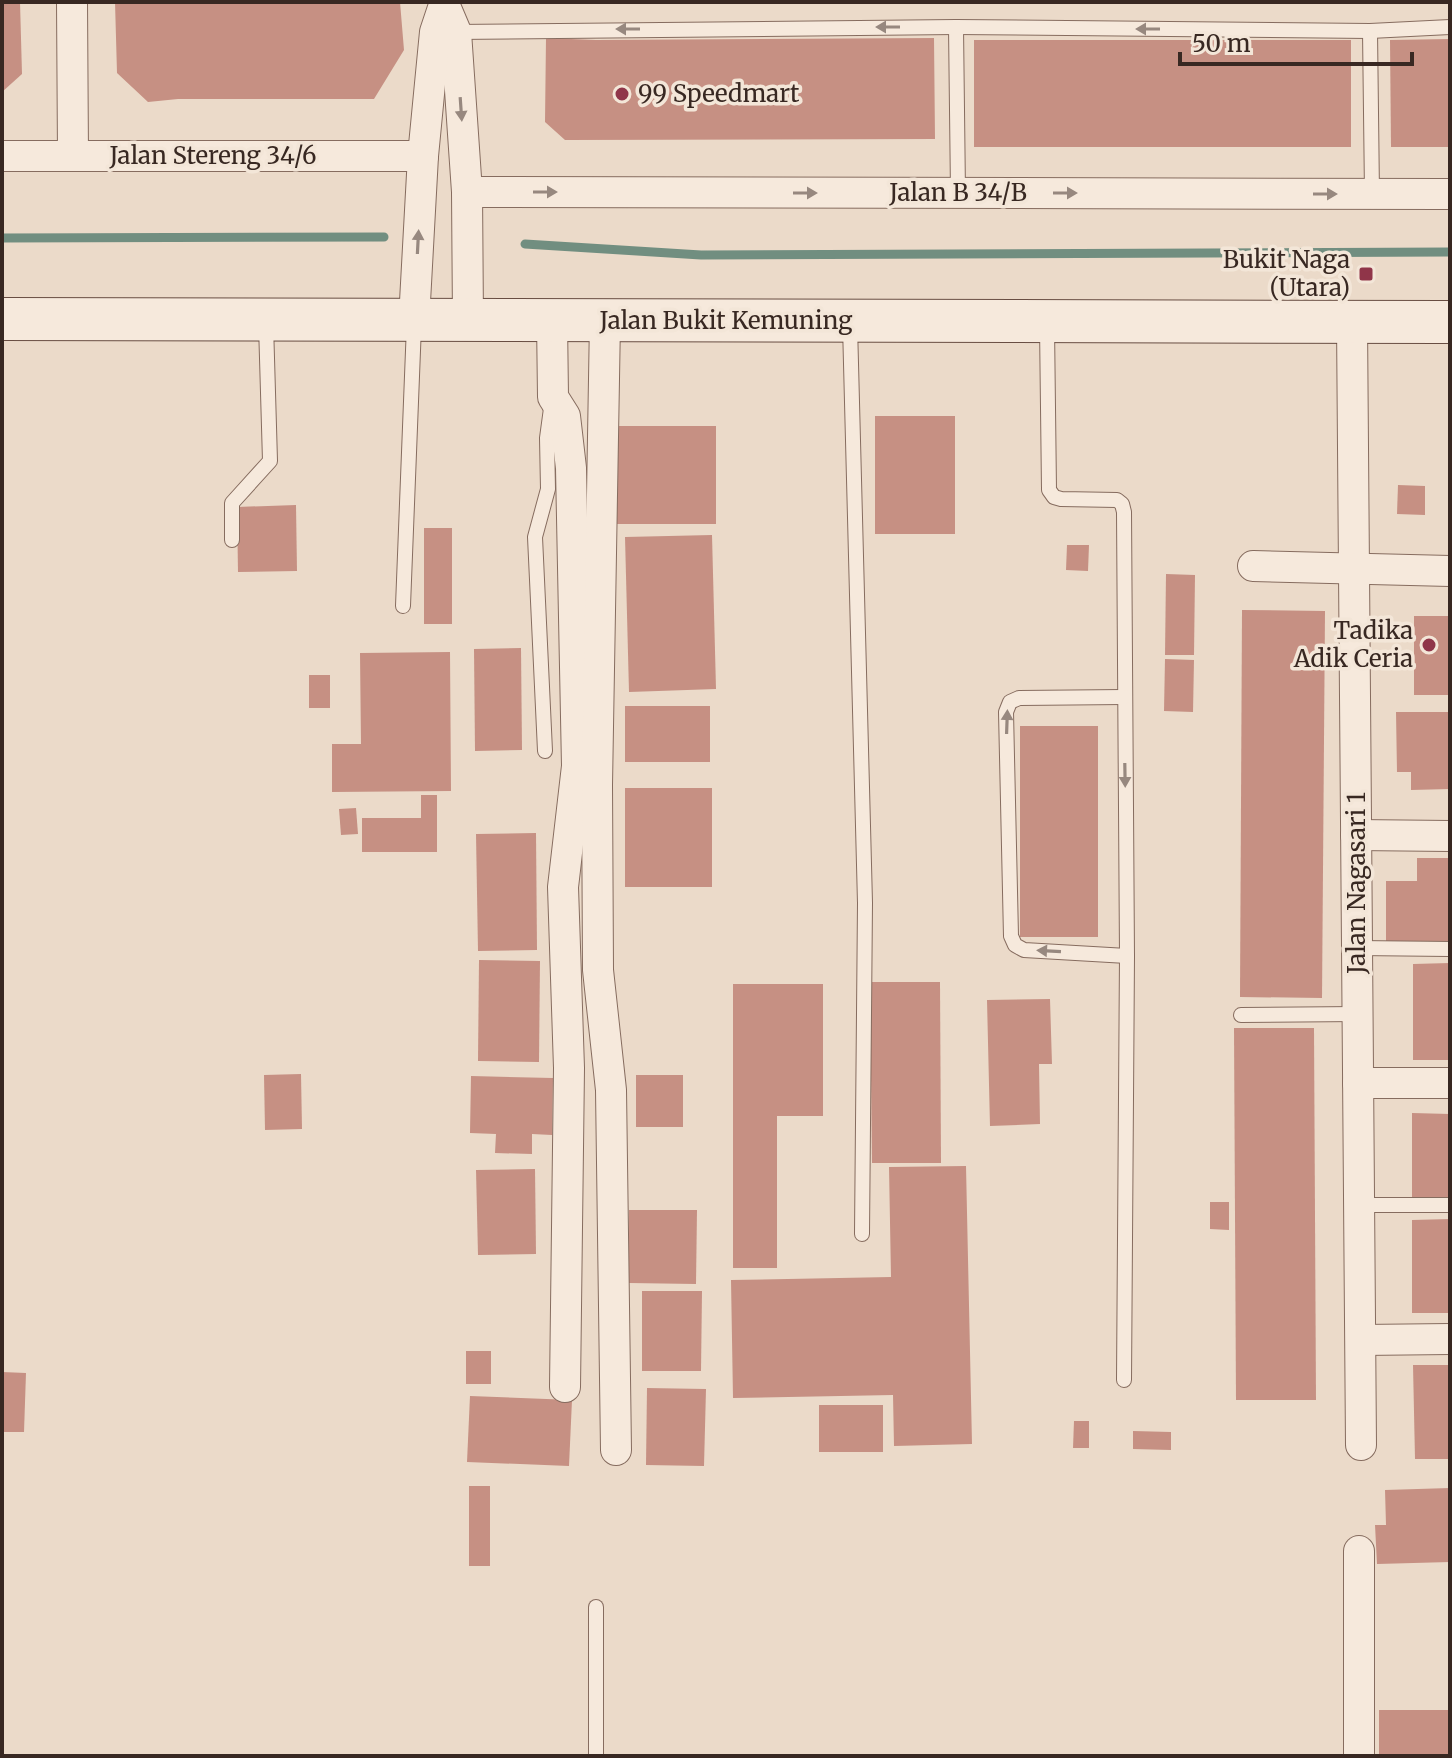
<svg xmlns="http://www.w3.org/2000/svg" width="1452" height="1758" font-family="Merriweather,serif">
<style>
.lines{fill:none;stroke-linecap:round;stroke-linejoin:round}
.stream{stroke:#718e80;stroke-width:9}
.building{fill:#c69083}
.service-casing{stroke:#866c5f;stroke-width:16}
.minor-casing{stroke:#866c5f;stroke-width:32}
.secondary-casing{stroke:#684d42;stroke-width:44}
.service{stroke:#f6e9dc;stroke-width:14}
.minor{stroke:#f6e9dc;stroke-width:30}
.secondary{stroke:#f6e9dc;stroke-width:42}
.oneway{fill:#97887f}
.poi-dot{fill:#903549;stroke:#f3e6d8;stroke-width:3}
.labels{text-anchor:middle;stroke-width:7;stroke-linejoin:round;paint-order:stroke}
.poi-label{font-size:24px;fill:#382822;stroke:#f3e6d8;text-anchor:end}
.street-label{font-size:24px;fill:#382822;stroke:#f3e6d8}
</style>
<rect width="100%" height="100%" fill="#ebdac9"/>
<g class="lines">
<g class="stream">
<polyline points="2,238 384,237"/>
<polyline points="525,244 701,255 1450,252"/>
</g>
</g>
<g class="building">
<polygon points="2,2 20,2 22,74 2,92"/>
<polygon points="115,2 400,2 404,50 374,99 178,99 148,102 117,73"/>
<polygon points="546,38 596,40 934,38 935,139 565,140 545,122"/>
<polygon points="1450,39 1450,147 1391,147 1390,40"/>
<rect x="974" y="40" width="377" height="107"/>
<rect x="875" y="416" width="80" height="118"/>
<rect x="610" y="426" width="106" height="98"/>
<polygon points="1398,485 1425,486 1425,515 1397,514"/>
<polygon points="296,505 297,571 238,572 237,507"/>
<rect x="424" y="528" width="28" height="96"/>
<polygon points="712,535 716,689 629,692 625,537"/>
<polygon points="1067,545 1089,545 1088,571 1066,570"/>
<polygon points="1166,574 1195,575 1194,655 1165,655"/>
<polygon points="1242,610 1325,611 1322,998 1240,997"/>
<rect x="1414" y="616" width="36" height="79"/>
<polygon points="521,648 522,750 475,751 474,649"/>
<polygon points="450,652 451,791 332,792 332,744 361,744 360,653"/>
<polygon points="1165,659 1194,660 1193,712 1164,711"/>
<rect x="309" y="675" width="21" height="33"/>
<rect x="625" y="706" width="85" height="56"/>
<polygon points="1396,712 1450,712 1450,789 1411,790 1411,772 1397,772"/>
<rect x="1020" y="726" width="78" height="211"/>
<rect x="625" y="788" width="87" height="99"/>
<polygon points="421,795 437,795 437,852 362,852 362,818 421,818"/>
<polygon points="356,808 358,834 341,835 339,809"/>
<polygon points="536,833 537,950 478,951 476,834"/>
<polygon points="1417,858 1450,858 1450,946 1386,946 1386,881 1417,881"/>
<polygon points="479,960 540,961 539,1062 478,1061"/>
<polygon points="1450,963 1450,1060 1413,1060 1413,964"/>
<polygon points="870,982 940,982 941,1163 872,1163"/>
<polygon points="733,984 823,984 823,1116 777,1116 777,1268 733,1268"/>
<polygon points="1050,999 1052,1064 1039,1064 1040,1124 990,1126 987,1000"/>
<polygon points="1234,1028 1314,1028 1316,1400 1236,1400"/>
<polygon points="301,1074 302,1129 265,1130 264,1075"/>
<rect x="636" y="1075" width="47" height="52"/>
<polygon points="471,1076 553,1078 552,1135 532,1134 532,1154 495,1153 496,1134 470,1133"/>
<polygon points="1412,1113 1450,1114 1450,1202 1412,1202"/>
<polygon points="966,1166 972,1444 894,1446 893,1395 733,1398 731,1280 891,1277 889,1167"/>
<polygon points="535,1169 536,1254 478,1255 476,1170"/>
<polygon points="1210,1202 1229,1202 1229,1230 1210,1229"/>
<polygon points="629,1210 697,1210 696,1284 629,1283"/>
<polygon points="1450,1219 1450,1313 1412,1313 1412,1220"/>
<polygon points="642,1291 702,1291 701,1371 642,1371"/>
<rect x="466" y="1351" width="25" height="33"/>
<polygon points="1413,1365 1450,1365 1450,1459 1415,1459"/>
<polygon points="2,1372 26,1373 24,1432 2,1432"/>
<polygon points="647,1388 706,1389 704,1466 646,1465"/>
<polygon points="470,1396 572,1400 569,1466 467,1462"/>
<rect x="819" y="1405" width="64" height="47"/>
<polygon points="1074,1421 1089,1421 1089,1448 1073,1448"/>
<polygon points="1133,1431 1171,1432 1171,1450 1133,1449"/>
<rect x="469" y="1486" width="21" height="80"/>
<polygon points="1450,1488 1450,1562 1377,1564 1375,1525 1386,1525 1385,1490"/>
<rect x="1379" y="1710" width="69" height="46"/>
</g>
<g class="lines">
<g class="service-casing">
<g id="service">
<polyline points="956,27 958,193"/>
<polyline points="1370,31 1372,194"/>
<polyline points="455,32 956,27 1370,31 1450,27"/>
<polyline points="850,325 865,903 862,1234"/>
<polyline points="1047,326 1049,490 1054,497 1061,499 1117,500 1122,504 1124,512 1127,956 1124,1380"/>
<polyline points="232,540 232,503 270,461 266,324"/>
<polyline points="403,606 414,325"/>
<polyline points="1124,697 1019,698 1010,702 1006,712 1011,936 1015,945 1024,950 1127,956"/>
<polyline points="545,751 535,537 548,489 547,438 552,401"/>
<polyline points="1357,948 1450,949"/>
<polyline points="1241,1015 1358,1014"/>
<polyline points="1359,1205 1450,1205"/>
<polyline points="596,1607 596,1756"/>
</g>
</g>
<g class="minor-casing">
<g id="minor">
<polyline points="72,2 73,156"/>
<polyline points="445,6 456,32 467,192 468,320"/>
<polyline points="2,156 423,156"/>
<polyline points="467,192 1450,194"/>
<polyline points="414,320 423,156 435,32 445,2"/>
<polyline points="552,320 553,397 565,416 571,468 577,766 563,887 569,1068 565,1387"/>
<polyline points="605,321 597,785 598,970 611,1090 616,1450"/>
<polyline points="1352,322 1361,1445"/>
<polyline points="1253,566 1450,571"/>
<polyline points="1356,835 1450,836"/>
<polyline points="1358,1083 1450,1083"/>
<polyline points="1361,1340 1450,1339"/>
<polyline points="1359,1756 1359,1551"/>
</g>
</g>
<g class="secondary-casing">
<polyline id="secondary" points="2,319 1450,322"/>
</g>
<use href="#service" class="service"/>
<use href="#minor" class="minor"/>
<use href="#secondary" class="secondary"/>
</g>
<defs><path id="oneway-solid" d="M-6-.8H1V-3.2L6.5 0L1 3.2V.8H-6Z" transform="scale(2)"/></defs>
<g class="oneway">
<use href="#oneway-solid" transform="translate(888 27) rotate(180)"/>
<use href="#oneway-solid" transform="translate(628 29) rotate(180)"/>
<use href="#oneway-solid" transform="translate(1148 29) rotate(-180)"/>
<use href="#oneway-solid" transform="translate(461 109) rotate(86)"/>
<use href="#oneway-solid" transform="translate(545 192)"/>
<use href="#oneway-solid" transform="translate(805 193)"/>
<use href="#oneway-solid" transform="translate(1065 193)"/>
<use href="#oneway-solid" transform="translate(1325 194)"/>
<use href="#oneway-solid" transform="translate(418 242) rotate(-87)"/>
<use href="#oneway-solid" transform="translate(1007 722) rotate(-88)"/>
<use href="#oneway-solid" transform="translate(1125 775) rotate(89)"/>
<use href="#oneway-solid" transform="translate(1049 951) rotate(-177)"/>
</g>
<g class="poi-dot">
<circle cx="622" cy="94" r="8"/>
<rect x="1358" y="266" width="16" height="16" rx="4"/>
<circle cx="1429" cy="645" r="8"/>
</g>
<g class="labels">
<g class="poi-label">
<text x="638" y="102" text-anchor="start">99 Speedmart</text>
<text x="1350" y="268">Bukit Naga<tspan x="1350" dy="28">(Utara)</tspan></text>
<text x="1413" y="639">Tadika<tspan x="1413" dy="28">Adik Ceria</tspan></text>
</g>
<g class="street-label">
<text x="213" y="164">Jalan Stereng 34/6</text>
<text x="958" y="201">Jalan B 34/B</text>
<text x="726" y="329">Jalan Bukit Kemuning</text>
<text transform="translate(1357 883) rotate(-90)" y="8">Jalan Nagasari 1</text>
</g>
</g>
<rect width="1452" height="1758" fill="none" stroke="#382822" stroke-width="8"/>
<path d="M1180 52v12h232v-12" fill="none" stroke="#382822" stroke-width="4"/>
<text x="1192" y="52" font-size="24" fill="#382822" stroke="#f3e6d8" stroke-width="6" paint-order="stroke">50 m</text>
</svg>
